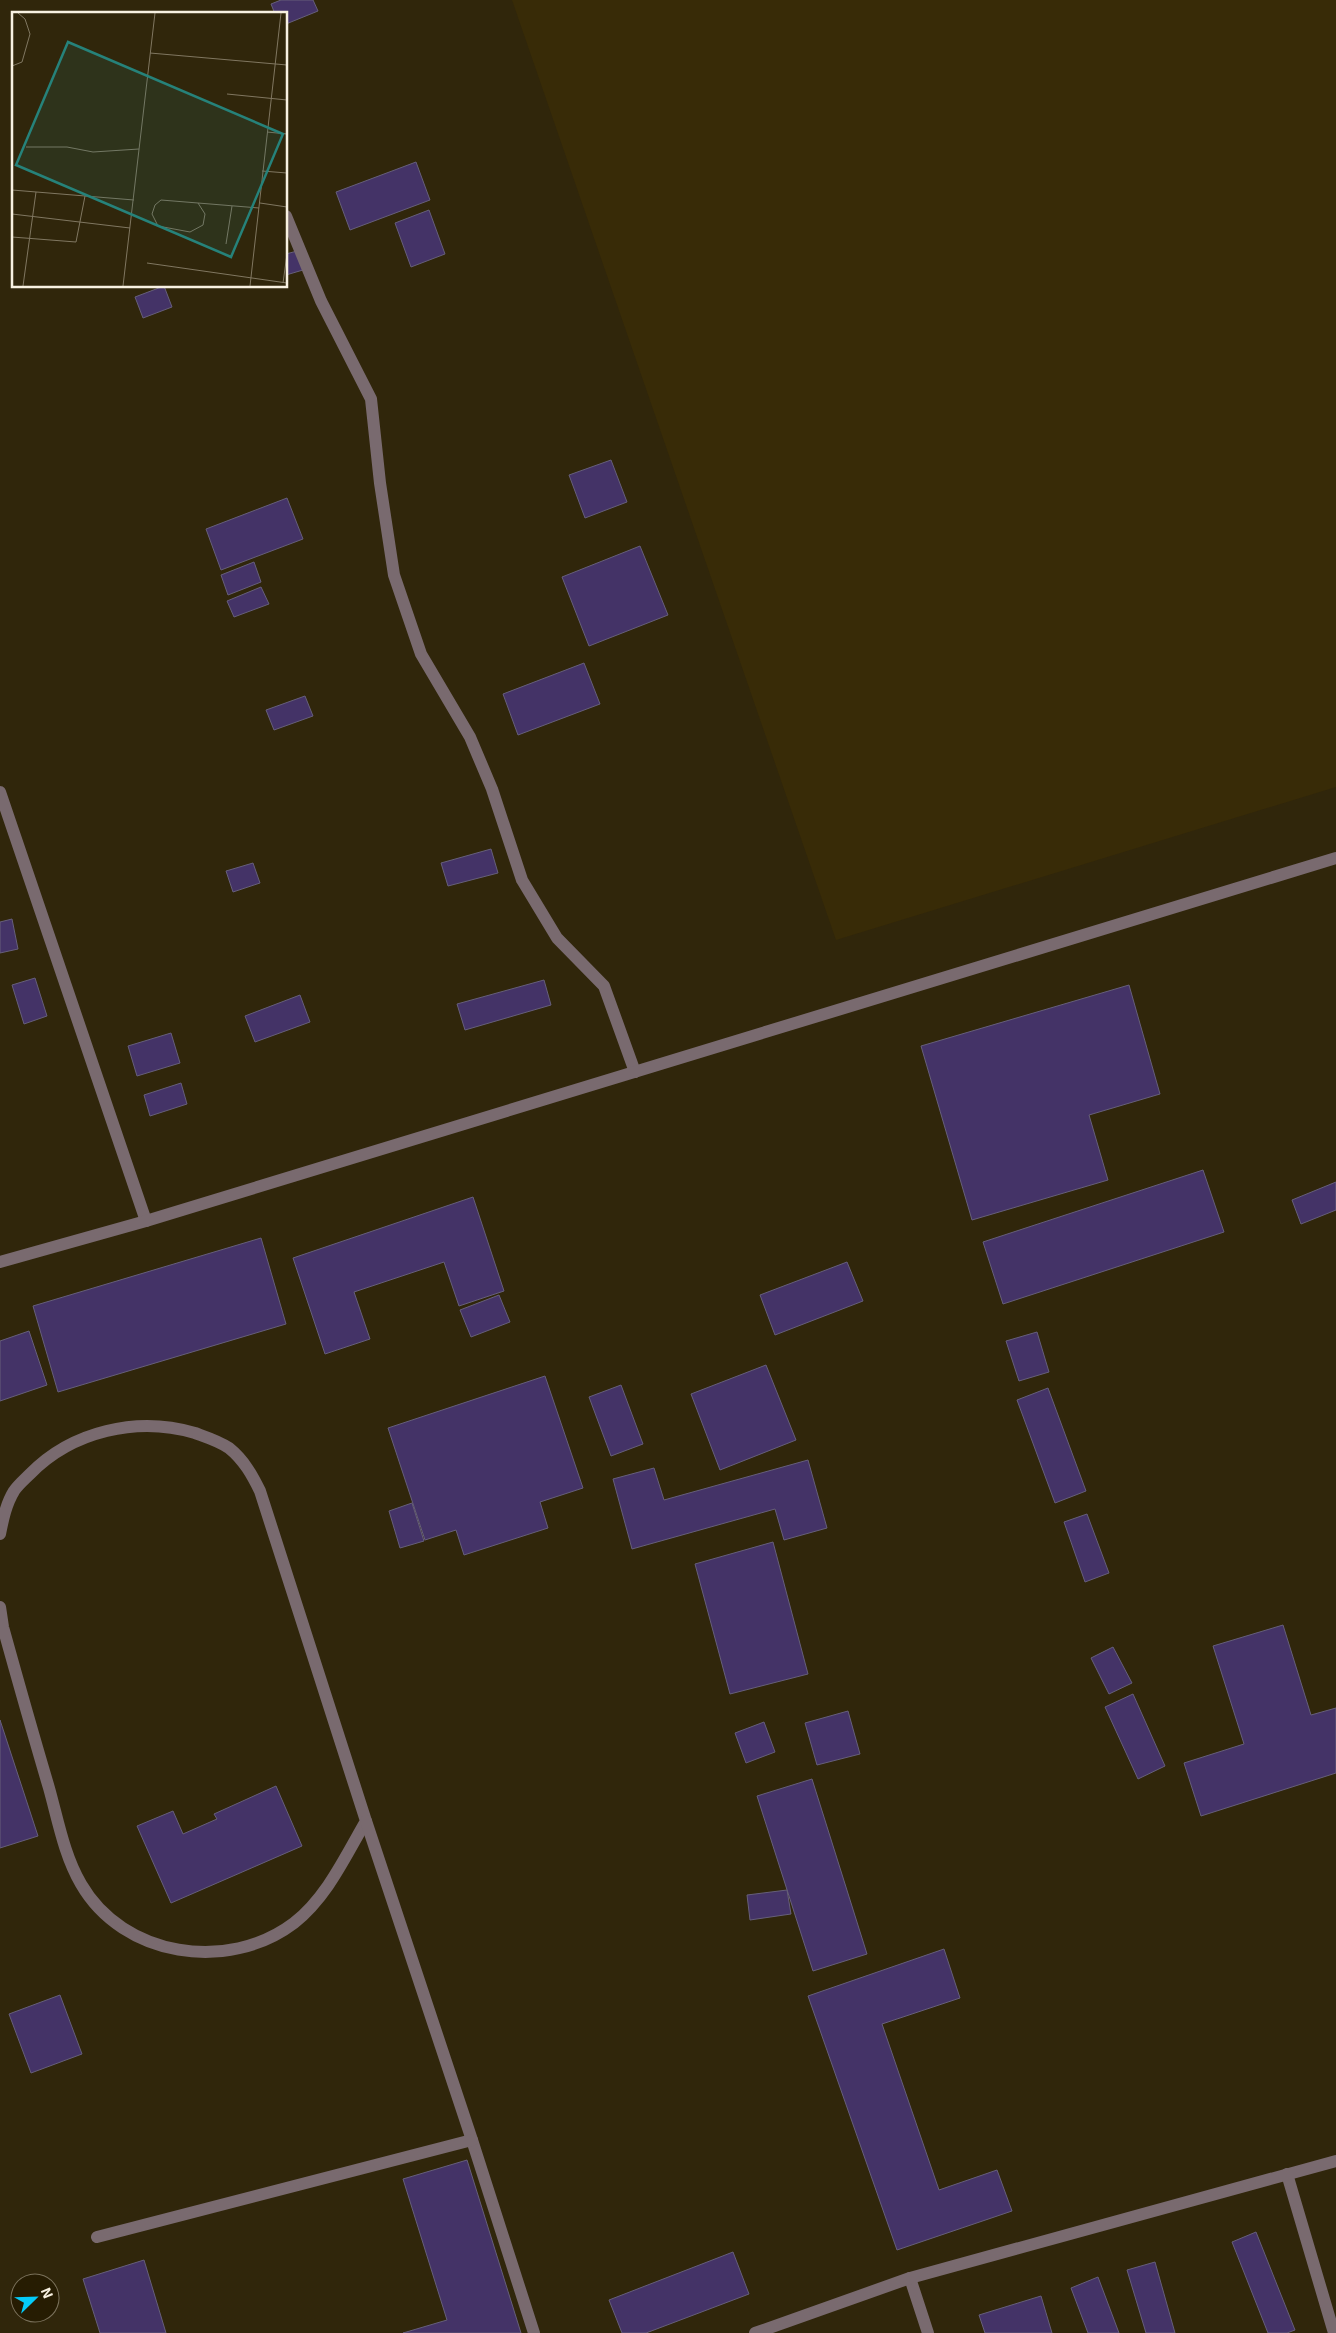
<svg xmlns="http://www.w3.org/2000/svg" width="1336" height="2333" font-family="'Exo 2',sans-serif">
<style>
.built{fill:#382b07}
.building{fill:#443367;stroke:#665f7a}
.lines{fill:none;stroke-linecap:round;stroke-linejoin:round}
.lane{stroke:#796a6f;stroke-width:12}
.street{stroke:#796a6f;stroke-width:12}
.inset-road{fill:none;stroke:#807761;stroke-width:1}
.view{fill:#26827a;fill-opacity:0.15;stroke:#26827a;stroke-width:2.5}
.inset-edge{fill:none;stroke:#f8f1e1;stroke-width:2.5}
</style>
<rect width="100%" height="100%" fill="#30260b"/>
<polygon class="built" points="512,0 1336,0 1336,787 836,940"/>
<g class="building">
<polygon points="281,0 313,0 318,11 286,24 286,14 275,14 271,4"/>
<polygon points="416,162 430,200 350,230 336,192"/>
<polygon points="429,210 445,254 411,267 395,223"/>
<polygon points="297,251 303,270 286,275 286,254"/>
<polygon points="164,286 172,307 143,318 135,297"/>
<polygon points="611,460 627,502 585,518 569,475"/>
<polygon points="287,498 303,539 221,570 206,529"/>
<polygon points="640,546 668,615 589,646 562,577"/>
<polygon points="254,562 261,582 228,595 221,575"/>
<polygon points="261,587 269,604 234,617 227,601"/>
<polygon points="584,663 600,704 518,735 503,694"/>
<polygon points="305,696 313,716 274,730 266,710"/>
<polygon points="491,849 498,873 448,886 441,863"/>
<polygon points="253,863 260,883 233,892 226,871"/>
<polygon points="12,919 18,949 0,953 0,922"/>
<polygon points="35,978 47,1016 24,1024 12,985"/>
<polygon points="544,980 551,1005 465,1030 457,1004"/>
<polygon points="1129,985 1160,1094 1089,1115 1108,1180 972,1220 921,1046"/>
<polygon points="300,995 310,1022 255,1042 245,1016"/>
<polygon points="171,1033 180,1063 137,1076 128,1046"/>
<polygon points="181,1083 187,1104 150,1116 144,1095"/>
<polygon points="1203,1170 1224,1232 1003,1304 983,1242"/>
<polygon points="1336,1182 1336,1210 1301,1224 1292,1200"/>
<polygon points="473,1197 504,1291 459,1306 444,1262 354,1292 370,1339 325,1354 293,1258"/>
<polygon points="261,1238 286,1324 58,1392 33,1306"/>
<polygon points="847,1262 863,1301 775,1335 760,1295"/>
<polygon points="499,1295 510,1322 471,1337 460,1310"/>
<polygon points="29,1331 47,1385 0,1401 0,1341"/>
<polygon points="1037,1332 1049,1372 1019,1381 1006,1341"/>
<polygon points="766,1365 796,1440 720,1470 691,1394"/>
<polygon points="545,1376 583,1488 540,1502 548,1528 464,1555 456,1530 425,1540 388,1428"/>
<polygon points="621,1385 643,1444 611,1456 589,1397"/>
<polygon points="1048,1388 1086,1491 1055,1503 1017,1400"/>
<polygon points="808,1460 827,1528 784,1540 775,1509 632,1549 613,1479 654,1468 664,1500"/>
<polygon points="412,1503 424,1541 400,1548 389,1511"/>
<polygon points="1087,1514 1109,1573 1085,1582 1064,1522"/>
<polygon points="773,1542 808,1674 730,1694 695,1564"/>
<polygon points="1283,1625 1311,1715 1336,1708 1336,1773 1201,1816 1184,1763 1244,1744 1213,1646"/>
<polygon points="1113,1647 1132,1683 1109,1694 1091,1658"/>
<polygon points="1133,1694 1165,1766 1138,1779 1105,1707"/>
<polygon points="848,1711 860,1754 817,1765 805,1723"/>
<polygon points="0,1720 38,1836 0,1848"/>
<polygon points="764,1722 775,1752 746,1763 735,1733"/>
<polygon points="812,1779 867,1954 813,1971 757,1796"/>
<polygon points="276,1786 302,1846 171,1903 137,1826 173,1811 183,1834 217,1819 214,1814"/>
<polygon points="787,1890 791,1914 750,1920 747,1895"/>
<polygon points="944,1949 960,1998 882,2024 939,2190 997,2170 1012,2211 897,2250 808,1996"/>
<polygon points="60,1995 82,2054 31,2073 9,2014"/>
<polygon points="467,2160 521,2333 403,2333 447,2320 403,2179"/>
<polygon points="1256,2232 1295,2330 1287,2333 1268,2333 1232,2242"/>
<polygon points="733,2252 749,2294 646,2333 622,2333 609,2300"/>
<polygon points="144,2260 166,2333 100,2333 83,2279"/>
<polygon points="1155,2262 1175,2333 1146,2333 1127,2270"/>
<polygon points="1098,2277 1119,2333 1088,2333 1071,2288"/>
<polygon points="1041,2296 1052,2333 985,2333 979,2315"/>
</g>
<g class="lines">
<g class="lane">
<polyline points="286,216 321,301 371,399 380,483 394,575 421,654 470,737 492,789 522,880 557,938 604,986 635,1072"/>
<path d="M 0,1534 C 3,1519 6,1504 14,1491 C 18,1485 25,1479 30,1474 C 72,1431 137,1416 195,1433 C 206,1437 219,1441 229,1448 C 244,1460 252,1475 260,1491 L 366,1821 C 345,1857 327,1897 294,1923 C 228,1973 123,1957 81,1884 C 64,1855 58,1820 49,1788 C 33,1734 18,1681 3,1627 L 0,1607"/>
<polyline points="366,1821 472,2140 534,2333"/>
<polyline points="97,2237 472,2140"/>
</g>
<g class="street">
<polyline points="0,792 146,1221"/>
<polyline points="0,1262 146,1221 1336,858"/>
<polyline points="1287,2174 1334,2333"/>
<polyline points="910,2278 928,2333"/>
<polyline points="755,2333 910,2278 1336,2161"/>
</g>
</g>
<g transform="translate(12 12)">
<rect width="275" height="275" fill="#30260b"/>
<path class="inset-road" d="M 138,41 L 275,53M 0,54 L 10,50 L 18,22 L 13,7 L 6,1M 215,82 L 275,88M 255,120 L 275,122M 14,135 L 55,135 L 81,140 L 127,137M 250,159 L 275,161M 0,178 L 122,188M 149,188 L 186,191 L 193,202 L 191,213 L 178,220 L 146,214 L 140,202 L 143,193 ZM 186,191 L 247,196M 248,191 L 275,195M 0,202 L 118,216M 0,225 L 64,230 L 73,184M 214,232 L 220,194M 135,251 L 275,271M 271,271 L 275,242M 11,274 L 24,180M 111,274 L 143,1M 238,274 L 269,1"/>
<path class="view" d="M 56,30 L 271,122 L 219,245 L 4,153 Z"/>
<rect width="275" height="275" class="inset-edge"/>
</g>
<g transform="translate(35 2298) rotate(67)"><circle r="24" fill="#261c02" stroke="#7a715b"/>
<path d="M0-4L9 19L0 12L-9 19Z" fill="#04cbf9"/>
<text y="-8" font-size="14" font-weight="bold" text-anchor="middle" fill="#f8f1e1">N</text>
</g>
</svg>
